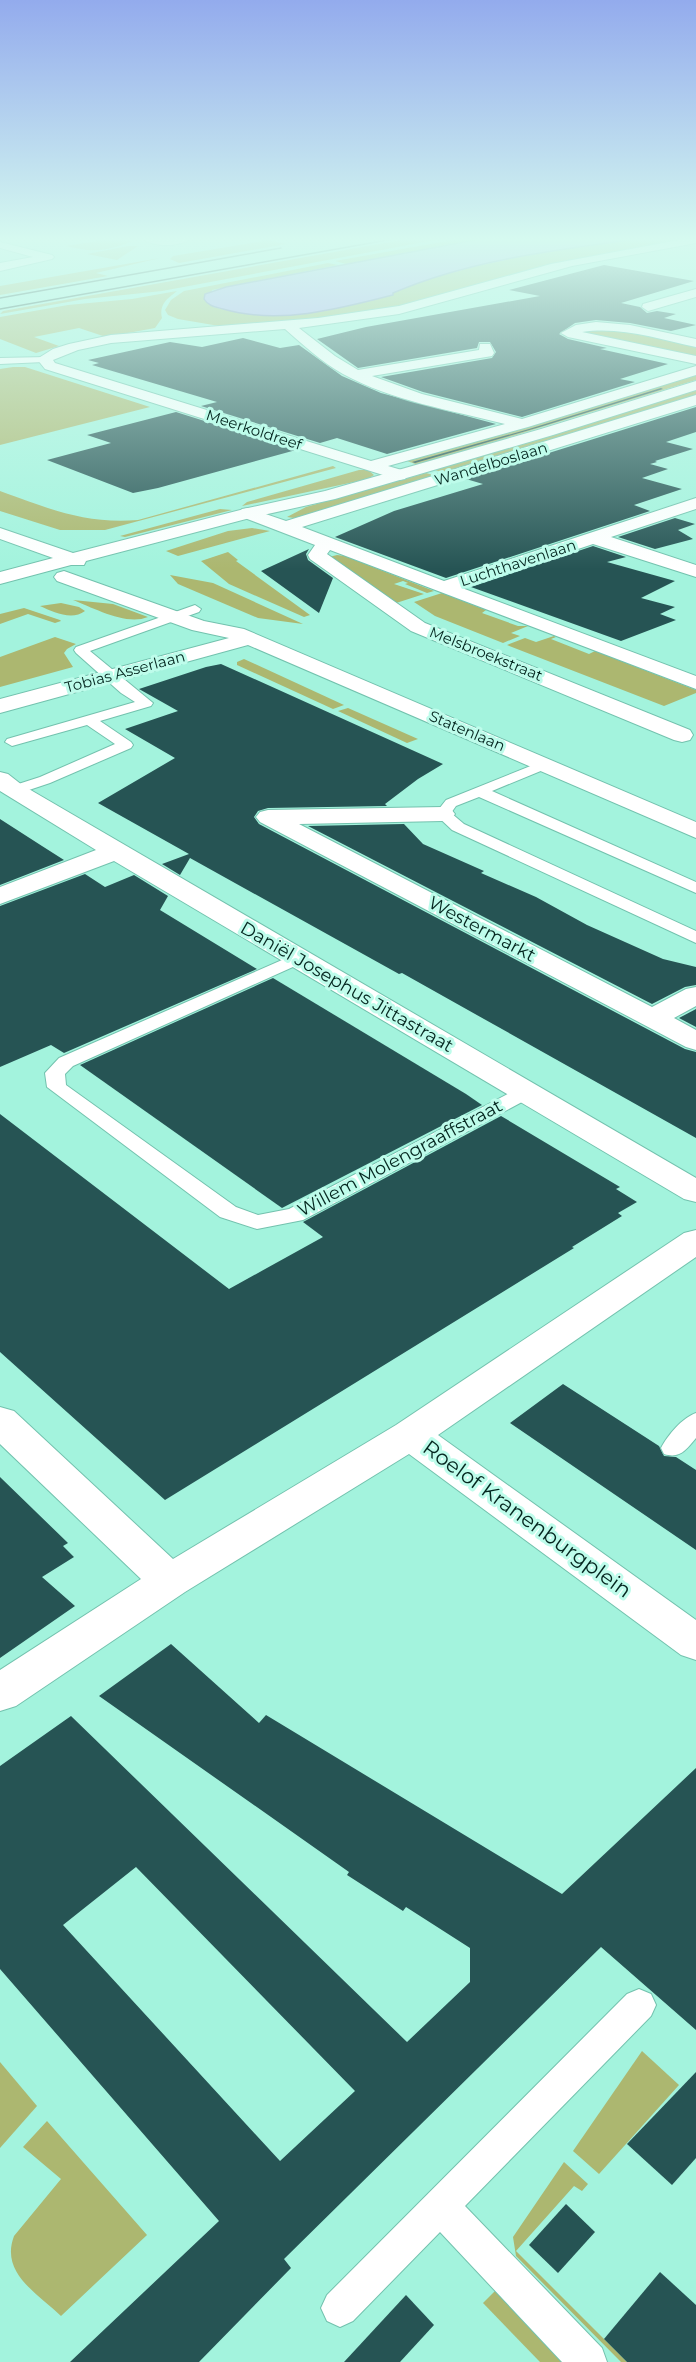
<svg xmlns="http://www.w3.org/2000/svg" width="696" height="2362" font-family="Montserrat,sans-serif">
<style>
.green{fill:#acb770}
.water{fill:#b59df5;stroke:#8079b5;stroke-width:1.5}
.building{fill:#265454;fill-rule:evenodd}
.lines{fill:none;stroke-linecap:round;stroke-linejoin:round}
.service-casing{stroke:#73c2ae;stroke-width:2}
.pedestrian-casing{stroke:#73c2ae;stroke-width:2}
.minor-casing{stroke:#73c2ae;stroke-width:2}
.tertiary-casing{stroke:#73c2ae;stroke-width:2}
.service{fill:#fff;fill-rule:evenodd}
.pedestrian{fill:#fff;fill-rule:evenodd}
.minor{fill:#fff;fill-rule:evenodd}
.tertiary{fill:#fff;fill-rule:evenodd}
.rail{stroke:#255147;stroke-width:1.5}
.labels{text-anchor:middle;stroke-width:6;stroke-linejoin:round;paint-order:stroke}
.far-street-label{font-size:15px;fill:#04261f;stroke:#befceb}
.street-label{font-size:18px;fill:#04261f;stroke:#befceb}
.near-street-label{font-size:21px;fill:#04261f;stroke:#befceb}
</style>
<rect width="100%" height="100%" fill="#a3f3dd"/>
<g class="green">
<path d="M 109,239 L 133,241 C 108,251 93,253 66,246 Z"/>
<polygon points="407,239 440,239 162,291 85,299 0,314 3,311"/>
<polygon points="458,239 480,239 359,262 346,264 335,261"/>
<path d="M 629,239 L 692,239 L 561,262 L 431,299 L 348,317 L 225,327 L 178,319 L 168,315 L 165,310 L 171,300 L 184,291 L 328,263 L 338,265 L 212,290 L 213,307 C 275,323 333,310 393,295 L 392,293 C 466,262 550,252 629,239 Z"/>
<polygon points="269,240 286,244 179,263 170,259 173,256"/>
<polygon points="128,246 138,246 117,260 87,254"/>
<polygon points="160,258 96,273 108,276 0,295 0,286"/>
<path d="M 177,291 C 167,299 159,304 162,318 L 155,328 L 106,337 L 79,328 L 34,337 L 59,346 L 36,353 L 0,339 L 0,317 L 68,305 L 132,299 Z"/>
<polygon points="605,327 696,345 696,358 583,334 581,331"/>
<polygon points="13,367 25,367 150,407 0,445 0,369"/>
<polygon points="696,374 696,380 418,465 407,461"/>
<polygon points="696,390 696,397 447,474 435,470"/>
<path d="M 333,466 L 336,468 L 105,530 L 60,530 L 0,511 L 0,491 C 50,509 84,524 138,520 Z"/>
<polygon points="359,470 368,470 374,475 368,479 242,506 247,502"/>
<polygon points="426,473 437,476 294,518 287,517 306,507"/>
<polygon points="220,509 232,510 125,537 120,536"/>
<polygon points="252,528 270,531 178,556 166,551 228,531"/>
<polygon points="228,552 238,560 236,561 310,615 304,617 229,584 201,561"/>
<polygon points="337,555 345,556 434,591 427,593 405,584 408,583 403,581 394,584 424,594 390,605 329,557"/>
<polygon points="170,575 213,583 303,624 258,618 178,584"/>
<polygon points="442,593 486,610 482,613 518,626 528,626 511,633 520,636 503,643 435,616 414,602"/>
<path d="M 73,600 L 113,604 L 148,617 C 126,626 94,608 73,600 Z"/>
<path d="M 61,603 L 79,607 L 85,611 C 72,621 53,612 40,606 Z"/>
<polygon points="24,608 60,620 61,621 55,623 28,614 0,624 0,614"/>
<polygon points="554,636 556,637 551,639 589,654 595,651 696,690 696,693 664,706 507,645 525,638 536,642"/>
<polygon points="55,637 76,644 67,649 64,653 73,667 0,687 0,657"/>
<polygon points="244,659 344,705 333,709 237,665 237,662"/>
<polygon points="348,708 418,739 407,743 338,711"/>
<polygon points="642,2051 679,2085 599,2174 573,2151"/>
<polygon points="0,2062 37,2106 0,2148"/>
<path d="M 47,2121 L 147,2235 L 61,2316 C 37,2293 0,2273 14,2236 L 61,2179 L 23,2147 Z"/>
<polygon points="564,2162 588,2184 582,2191 574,2186 516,2251 627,2362 621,2362 516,2256 513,2237"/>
<polygon points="496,2290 564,2362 540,2362 483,2303"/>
</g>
<path class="water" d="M 480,239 L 637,239 C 556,250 469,260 393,293 L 393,295 C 339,309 279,325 223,309 C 216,307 208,306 204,299 L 205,294 L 226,287 Z"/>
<g class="building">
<polygon points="604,265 694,281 621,303 640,307 647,313 657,311 676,314 664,318 696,325 671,331 630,323 596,320 575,323 559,334 568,339 607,348 600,349 668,364 620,379 635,382 522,417 423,392 381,377 492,358 496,352 490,342 479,342 477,348 358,368 317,339 366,327 540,296 509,290"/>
<polygon points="243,338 280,348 299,345 342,376 381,393 496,424 387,454 337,438 320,443 201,406 217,402 92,365 99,363 88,360 170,342 202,347"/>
<polygon points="661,388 663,389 540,427 415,463 412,462 529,429"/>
<polygon points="696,407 696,432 666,442 693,449 655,461 657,462 650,464 668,469 642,478 682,489 634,505 650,511 446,578 335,537 394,511 483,484 466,479"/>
<polygon points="176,412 296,450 158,488 133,493 47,460 111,443 87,435"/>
<polygon points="675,518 695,524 678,530 693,539 655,549 618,537"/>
<polygon points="593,546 626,557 607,562 675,581 641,598 675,607 660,614 676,620 621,641 471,587"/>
<polygon points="309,549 306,554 308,560 333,578 319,613 261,571"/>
<polygon points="221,664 443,764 418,779 385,804 387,806 268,808 258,811 254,817 259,824 685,1049 696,1052 696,1138 402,973 399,974 190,858 180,875 162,864 189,854 98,803 175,758 125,729 178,711 139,689 206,667"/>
<polygon points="0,819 42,846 64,860 0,885"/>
<polygon points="404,824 423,844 484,871 481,873 536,897 587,925 663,959 696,967 696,985 685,987 652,1004 308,826"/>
<polygon points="85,874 105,887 134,875 168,896 160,910 257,969 64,1053 51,1045 0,1067 0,906"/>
<polygon points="273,978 466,1094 482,1105 282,1208 80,1065"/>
<polygon points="696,1009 696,1027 679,1018"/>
<polygon points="0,1114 229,1289 323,1237 303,1222 501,1116 620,1187 616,1189 637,1202 618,1213 622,1216 572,1247 574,1248 165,1500 0,1352"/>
<polygon points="563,1384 659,1446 664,1456 676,1457 696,1470 696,1550 510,1423"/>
<polygon points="0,1477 68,1543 63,1546 74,1557 42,1577 75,1606 0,1658"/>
<path d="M 171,1644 L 259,1723 L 266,1715 L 562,1894 L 696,1768 L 696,2030 L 601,1947 L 284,2259 L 291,2268 L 199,2362 L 70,2362 L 219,2221 L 0,1969 L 0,1766 L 71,1716 L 407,2042 L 470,1982 L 470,1948 L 406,1907 L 403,1911 L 347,1875 L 349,1872 L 99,1696 ZM 136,1867 L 355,2091 L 280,2161 L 63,1925 Z"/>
<polygon points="696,2072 696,2158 672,2185 627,2144"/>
<polygon points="566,2204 595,2232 558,2273 529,2245"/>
<polygon points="660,2272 696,2305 696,2362 627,2362 604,2339"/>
<polygon points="406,2295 434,2325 400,2362 344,2362"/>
</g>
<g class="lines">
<g class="service-casing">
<g id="service">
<polygon points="47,357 48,359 44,362 0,364 0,358"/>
<polygon points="195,605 201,609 199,612 90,651 153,703 151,706 100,721 131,742 133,745 131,748 50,783 14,795 9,793 6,790 9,787 40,777 115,744 87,725 12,746 5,742 7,739 135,702 121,693 76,653 74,650 76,647"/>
<polygon points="543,761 548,762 550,765 548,768 492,791 696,882 696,893 479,797 456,806 451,813 464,824 696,931 696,943 452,830 435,814 446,800"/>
<polygon points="298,953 304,954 307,958 304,962 73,1066 65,1074 66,1085 236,1207 258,1215 289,1209 521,1087 535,1087 538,1091 535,1095 303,1220 257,1229 220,1217 47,1087 45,1073 59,1058"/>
<path d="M 696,1413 L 696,1438 C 686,1450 680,1459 664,1454 L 661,1448 C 668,1435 682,1418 696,1413 Z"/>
<polygon points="639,1989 651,1994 656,2005 651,2016 465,2206 602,2348 607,2362 562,2362 440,2232 353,2321 340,2327 327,2321 321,2308 327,2295 627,1994"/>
</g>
</g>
<g class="pedestrian-casing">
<polygon id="pedestrian" points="443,807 451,809 455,814 451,819 443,821 299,824 652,1007 686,989 696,987 696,1006 674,1018 696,1030 696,1050 686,1047 260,822 256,817 260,812 268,810"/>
</g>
<g class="minor-casing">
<g id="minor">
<path d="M 143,239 L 190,239 C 179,247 154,247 143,239 Z"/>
<path d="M 684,239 L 696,239 L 696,243 L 572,266 L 399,314 L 299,328 L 335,356 L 358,370 L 479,350 L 480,344 L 490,344 L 494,353 L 492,356 L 372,376 L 422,394 L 522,419 L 696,366 L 696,375 L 528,427 L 388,466 L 405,471 L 407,475 L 405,479 L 399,480 L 45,369 L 37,359 L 53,349 L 69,344 L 111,335 L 318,318 L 399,306 L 551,264 ZM 285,329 C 303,345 322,362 343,374 C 392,401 451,410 505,424 L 371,461 L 55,363 L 53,360 L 78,350 L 111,343 Z"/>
<polygon points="0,242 52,255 54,257 52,259 0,271 0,263 33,257 0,248"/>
<polygon points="696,289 696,297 648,311 642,307 643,304"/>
<path d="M 596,322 L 630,325 L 696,339 L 696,347 C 659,339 620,326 582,332 L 696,356 L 696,364 L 568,337 L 561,333 L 576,325 Z"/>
<polygon points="696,395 696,405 302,527 444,581 696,498 696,509 611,537 696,565 696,577 593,544 462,588 696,676 696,689 330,550 327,554 425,623 690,730 693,735 690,740 682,742 674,740 411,631 310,559 308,555 315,545 242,517 239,513 242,509 248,508 286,521"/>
<polygon points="64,571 204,621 244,629 696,822 696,838 248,645 0,713 0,699 229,638 192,630 57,581 54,577 57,573"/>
<polygon points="0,772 8,774 22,785 696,1178 696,1202 684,1199 114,861 0,904 0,887 96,850 0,791"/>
<polygon points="696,1230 696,1257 438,1435 696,1620 696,1660 681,1655 409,1454 185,1592 16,1706 0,1711 0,1670 141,1579 0,1444 0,1407 14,1411 173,1559 396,1425 684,1233"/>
</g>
</g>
<g class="tertiary-casing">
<polygon id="tertiary" points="696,381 696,390 553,435 335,499 250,518 86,561 84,565 71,565 0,584 0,572 53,558 0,539 0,528 73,553 248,508 325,491 541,429"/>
</g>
<use href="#service" class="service"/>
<use href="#pedestrian" class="pedestrian"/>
<use href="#minor" class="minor"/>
<use href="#tertiary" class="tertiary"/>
<g class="rail">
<polyline points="0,298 281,248"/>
<polyline points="0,309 393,239"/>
</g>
</g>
<linearGradient id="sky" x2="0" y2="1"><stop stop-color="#93abed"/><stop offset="0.42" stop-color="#d6faf0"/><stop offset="1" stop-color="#d6faf0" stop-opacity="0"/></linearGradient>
<rect width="696" height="569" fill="url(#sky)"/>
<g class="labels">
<g class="far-street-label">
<text transform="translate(254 430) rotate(18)" y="5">Meerkoldreef</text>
<text transform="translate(491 464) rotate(-17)" y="5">Wandelboslaan</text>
<text transform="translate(518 563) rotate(-18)" y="5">Luchthavenlaan</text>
<text transform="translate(486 654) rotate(22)" y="5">Melsbroekstraat</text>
<text transform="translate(125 672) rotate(-15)" y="5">Tobias Asserlaan</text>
<text transform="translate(467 731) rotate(23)" y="5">Statenlaan</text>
</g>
<g class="street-label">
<text transform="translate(482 929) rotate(28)" y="6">Westermarkt</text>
<text transform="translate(347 987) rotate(30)" y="6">Daniël Josephus Jittastraat</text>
<text transform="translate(400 1158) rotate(-28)" y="6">Willem Molengraaffstraat</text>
</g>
<g class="near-street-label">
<text transform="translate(527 1519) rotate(36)" y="7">Roelof Kranenburgplein</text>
</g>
</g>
</svg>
